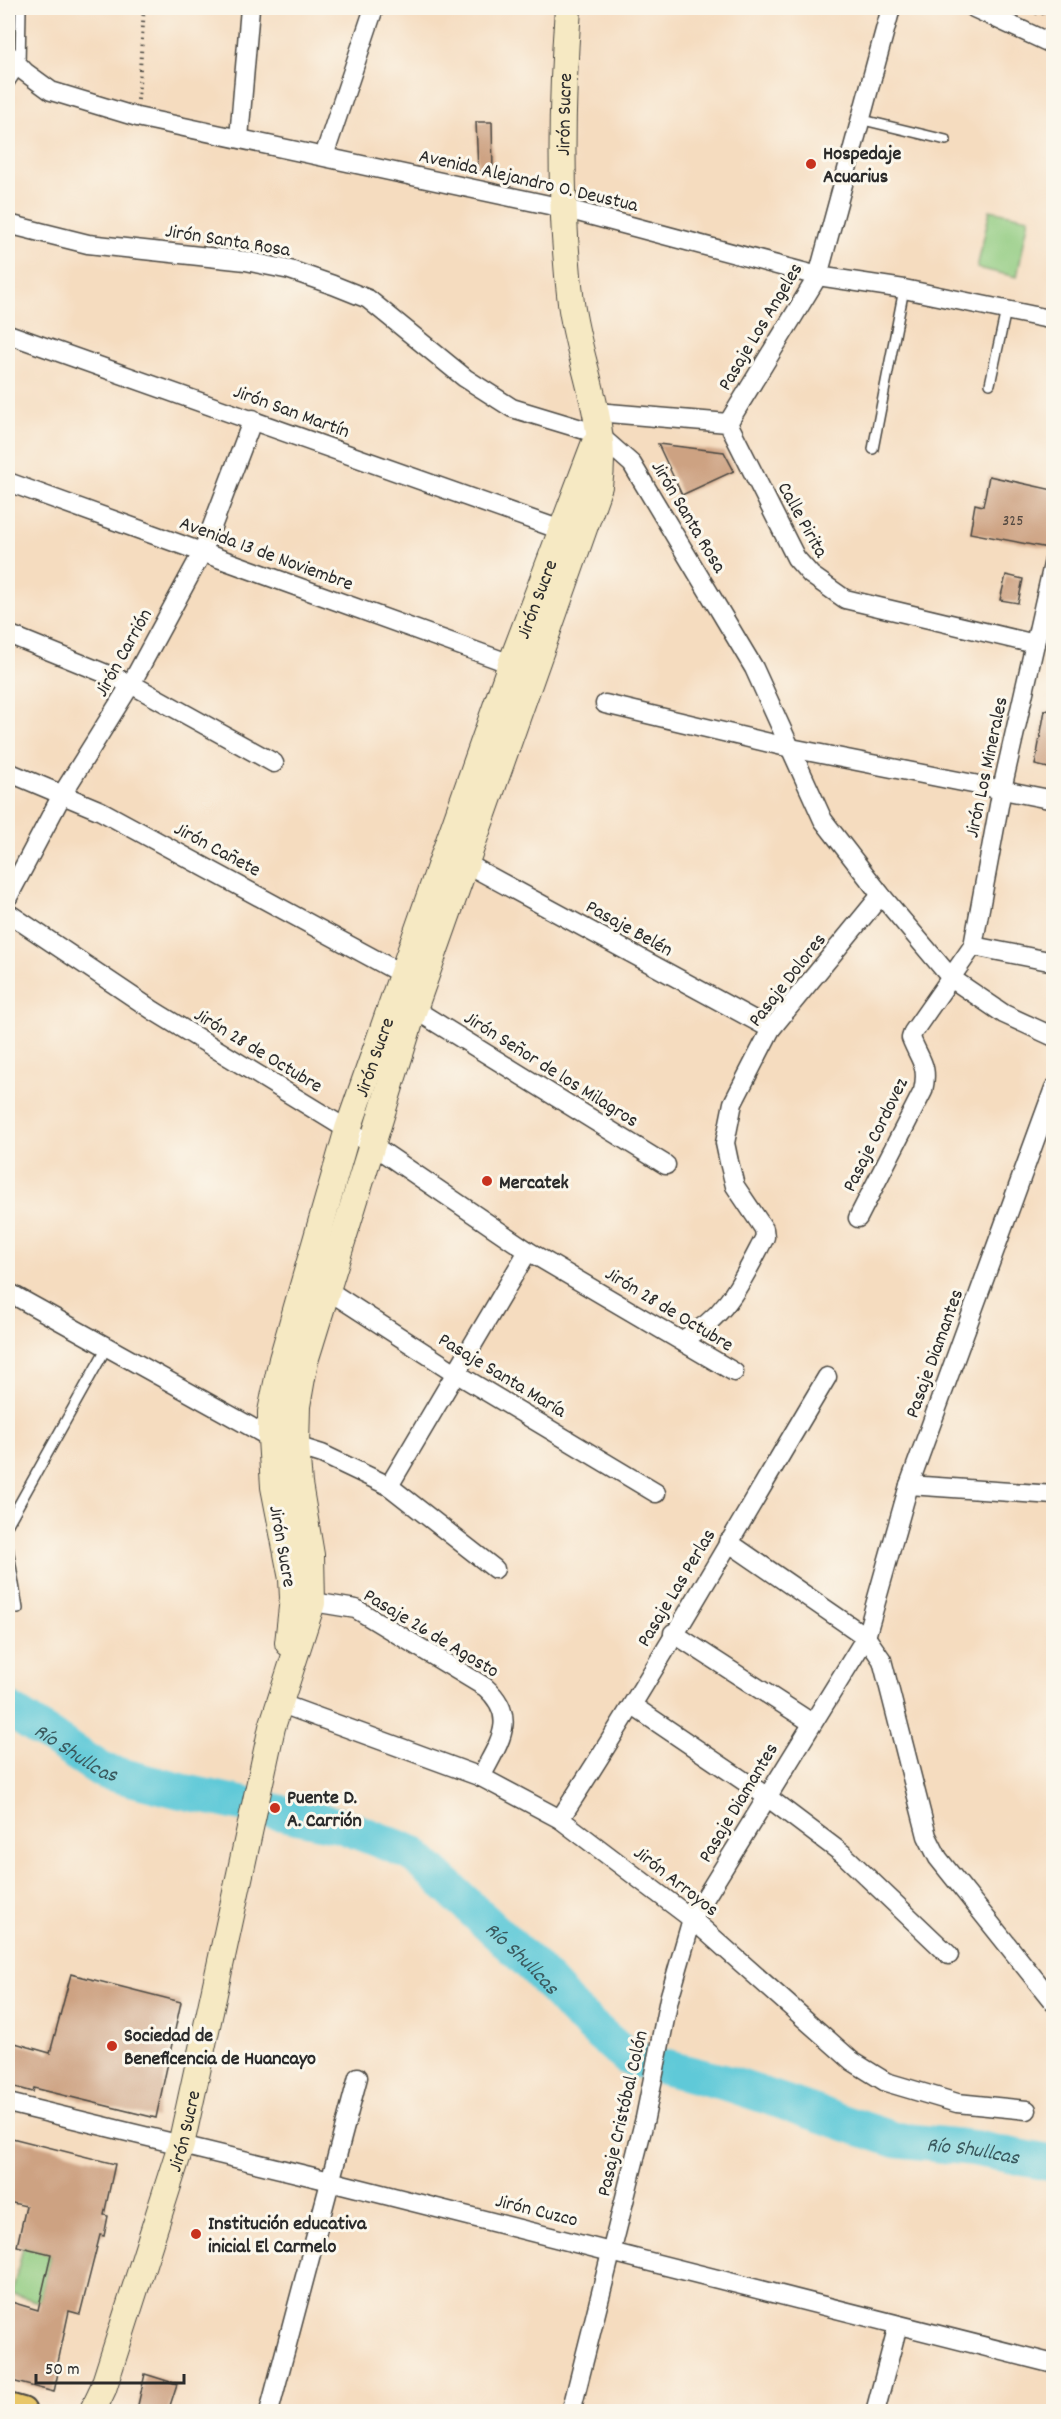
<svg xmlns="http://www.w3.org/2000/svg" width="1061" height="2419" font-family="Dekko,sans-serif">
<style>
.green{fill:#90cb80;stroke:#5e7b56;stroke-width:1.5}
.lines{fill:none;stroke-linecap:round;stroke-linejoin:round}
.river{stroke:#5ec9d8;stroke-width:36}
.building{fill:#cda282}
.lane-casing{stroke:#494641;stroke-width:12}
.street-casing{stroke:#494641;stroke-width:21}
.secondary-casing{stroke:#494641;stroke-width:28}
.primary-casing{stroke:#494641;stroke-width:32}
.path{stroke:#494641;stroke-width:4;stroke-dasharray:1.5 4.5;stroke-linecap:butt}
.lane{stroke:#fff;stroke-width:9}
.street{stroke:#fff;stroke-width:18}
.secondary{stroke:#f6e9c3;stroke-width:26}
.primary{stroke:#e9c769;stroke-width:28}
.poi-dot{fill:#c8321e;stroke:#fbf7ec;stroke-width:2}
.labels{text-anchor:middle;stroke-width:6;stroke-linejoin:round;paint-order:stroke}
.number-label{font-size:16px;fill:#544941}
.street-label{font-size:20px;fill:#2b2b2b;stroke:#fbf7ec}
.poi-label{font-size:20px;font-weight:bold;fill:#2b2b2b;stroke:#fbf7ec;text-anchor:start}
.water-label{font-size:21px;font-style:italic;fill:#3a5a5f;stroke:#fbf7ec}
</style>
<rect width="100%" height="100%" fill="#fbf7ec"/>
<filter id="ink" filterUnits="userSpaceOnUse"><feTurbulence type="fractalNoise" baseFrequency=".0167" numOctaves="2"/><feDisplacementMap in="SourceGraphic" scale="12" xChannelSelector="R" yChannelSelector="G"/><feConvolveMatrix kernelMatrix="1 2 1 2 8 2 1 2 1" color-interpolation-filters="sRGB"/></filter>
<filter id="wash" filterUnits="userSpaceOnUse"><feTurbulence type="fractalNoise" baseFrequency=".008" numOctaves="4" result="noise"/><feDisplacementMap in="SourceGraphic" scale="24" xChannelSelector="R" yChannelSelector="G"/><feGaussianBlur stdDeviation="1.35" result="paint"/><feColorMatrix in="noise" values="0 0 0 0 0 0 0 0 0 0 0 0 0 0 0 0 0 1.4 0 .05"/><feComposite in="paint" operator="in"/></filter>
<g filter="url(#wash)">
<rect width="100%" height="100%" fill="#f5dcbf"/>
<g class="green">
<polygon points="8,8 21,8 17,49 8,38"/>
<polygon points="990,210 1029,218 1017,277 977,268"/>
<polygon points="23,2247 51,2254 40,2302 12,2294"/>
</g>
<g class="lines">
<path class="river" id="s1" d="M 8,1709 L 103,1771 L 181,1791 L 343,1826 L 412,1853 L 535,1968 L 575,2012 L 628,2058 L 730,2084 L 895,2140 L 973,2148 L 1054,2164"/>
</g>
<g id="blocks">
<g class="building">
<polygon points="476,122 492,122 493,174 478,171"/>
<polygon points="658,444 724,452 734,471 682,495"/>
<polygon points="989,476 1053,490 1053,549 970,533 975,504 983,506"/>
<polygon points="1006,575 1023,579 1018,603 1000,600"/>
<polygon points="1045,710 1053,711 1053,769 1035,765"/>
<polygon points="71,1974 181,2002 156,2118 34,2088 33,2092 8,2085 8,2041 50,2053"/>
<polygon points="8,2137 115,2164 104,2215 108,2216 104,2236 100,2235 80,2314 69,2311 57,2367 59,2368 54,2392 8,2380 8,2301 38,2310 51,2254 17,2246 26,2206 8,2202"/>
<polygon points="145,2374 177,2384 168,2412 146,2412 138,2405"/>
</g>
</g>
</g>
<g filter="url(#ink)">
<use href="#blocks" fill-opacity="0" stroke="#494641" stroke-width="1.5"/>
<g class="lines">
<g class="lane-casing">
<g id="lane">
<polyline points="8,85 20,67 21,8"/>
<polyline points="859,119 946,140"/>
<polyline points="990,384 1006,310"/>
<polyline points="873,449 904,289"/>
<polyline points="8,1524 107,1347"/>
<polyline points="8,1547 18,1609"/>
</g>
</g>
<g class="street-casing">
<g id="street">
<polyline points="974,8 1054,45"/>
<polyline points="8,54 25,72 51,91 137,117 563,208 818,276 904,289 1054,320"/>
<polyline points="239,138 250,8"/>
<polyline points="324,156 374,8"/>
<polyline points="8,224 88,244 246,261 290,270 333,285 368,299 465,378 512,408 598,434 632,464 754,668 823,820 881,895 951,978 1004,1014 1054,1037"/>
<polyline points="8,334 561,530"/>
<polyline points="596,412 728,423 796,558 811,575 845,599 1035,644"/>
<polyline points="728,423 818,276 891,8"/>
<polyline points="8,482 511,664"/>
<polyline points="8,634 131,684 274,763"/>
<polyline points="605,704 791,748 1054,800"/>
<polyline points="8,772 101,811 402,974"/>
<polyline points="467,864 771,1029"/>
<polyline points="8,897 63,793 131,684 202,553 253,419"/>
<polyline points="8,913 154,1011 371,1144 528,1251 734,1372"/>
<polyline points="973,946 1054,962"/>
<polyline points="414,1009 666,1165"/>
<path d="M 858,1218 L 923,1091 C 929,1065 920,1061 911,1038 L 913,1032 L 973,946 L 1002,789 L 1054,560"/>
<polyline points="329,1291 454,1372 656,1493"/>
<polyline points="8,1292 271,1438 322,1454 389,1486 495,1569"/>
<path d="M 682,1340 C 727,1317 742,1281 765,1237 L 764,1229 L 735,1186 L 729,1162 L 725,1143 L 733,1103 L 771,1029 L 881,895"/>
<polyline points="909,1485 1054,1495"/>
<polyline points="389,1486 528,1251"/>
<polyline points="728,1542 866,1637 882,1660 927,1836 938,1858 1054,2003"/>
<path d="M 301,1600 L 356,1609 L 485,1687 C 520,1718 498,1743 481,1777"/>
<polyline points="673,1633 812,1723"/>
<polyline points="279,1703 481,1777 560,1819 692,1919 852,2061 886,2082 957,2103 1027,2110"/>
<polyline points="633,1706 766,1796 843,1854 949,1955"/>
<path d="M 560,1819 C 654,1675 739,1524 827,1377"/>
<polyline points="8,2103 330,2181 1054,2364"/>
<polyline points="269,2412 358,2077"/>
<polyline points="571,2412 645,2118 669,1999 692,1919 866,1637 909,1485 1054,1088"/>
<polyline points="875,2412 898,2325"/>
</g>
</g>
<g class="secondary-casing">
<g id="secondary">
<path id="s2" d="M 288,1643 L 293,1598 L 292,1579 L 274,1487 L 271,1438 L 271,1412 L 282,1359 L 348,1129 L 511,664 L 594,445"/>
<path id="s3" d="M 92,2412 L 103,2389 L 181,2145 L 272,1727 L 312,1603 L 311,1555 L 299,1484 L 296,1446 L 297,1406 L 305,1361 L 414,1009 L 599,486 C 609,424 579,364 571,303 C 559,206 561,105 568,8"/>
</g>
</g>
<g class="primary-casing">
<polyline id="primary" points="8,2408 22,2412"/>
</g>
<g class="path">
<polyline points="1025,8 1041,15 1045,8"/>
<polyline points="138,100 144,8"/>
</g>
<use href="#lane" class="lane"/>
<use href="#street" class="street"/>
<use href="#secondary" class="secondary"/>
<use href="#primary" class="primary"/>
</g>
</g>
<g class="poi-dot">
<circle cx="811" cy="164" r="6"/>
<circle cx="487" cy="1181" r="6"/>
<circle cx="275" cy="1808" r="6"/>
<circle cx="112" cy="2046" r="6"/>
<circle cx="196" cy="2234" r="6"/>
</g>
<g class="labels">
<g class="number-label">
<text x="1013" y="525">325</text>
</g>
<g class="street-label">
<text dy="7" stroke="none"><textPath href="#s3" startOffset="2382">Jirón Sucre</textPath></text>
<text transform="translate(529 179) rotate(13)" y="7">Avenida Alejandro O. Deustua</text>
<text transform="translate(228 239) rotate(9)" y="7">Jirón Santa Rosa</text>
<text transform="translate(759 326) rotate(-59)" y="7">Pasaje Los Angeles</text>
<text transform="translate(292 410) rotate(20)" y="7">Jirón San Martín</text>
<text transform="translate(690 516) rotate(59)" y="7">Jirón Santa Rosa</text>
<text transform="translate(804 519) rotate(61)" y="7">Calle Pirita</text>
<text transform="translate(267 552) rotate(20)" y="7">Avenida 13 de Noviembre</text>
<text dy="7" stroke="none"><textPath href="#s2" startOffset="1089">Jirón Sucre</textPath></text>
<text transform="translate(122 652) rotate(-61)" y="7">Jirón Carrión</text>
<text transform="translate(985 767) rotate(-78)" y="7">Jirón Los Minerales</text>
<text transform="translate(218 848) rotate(28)" y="7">Jirón Cañete</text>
<text transform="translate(630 927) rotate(29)" y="7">Pasaje Belén</text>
<text transform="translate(786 979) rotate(-52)" y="7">Pasaje Dolores</text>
<text transform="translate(259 1049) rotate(31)" y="7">Jirón 28 de Octubre</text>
<text dy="7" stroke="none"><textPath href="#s2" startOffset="603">Jirón Sucre</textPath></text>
<text transform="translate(552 1068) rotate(32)" y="7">Jirón Señor de los Milagros</text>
<text transform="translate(874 1134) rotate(-64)" y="7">Pasaje Cordovez</text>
<text transform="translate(670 1308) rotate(31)" y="7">Jirón 28 de Octubre</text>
<text transform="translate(933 1353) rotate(-70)" y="7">Pasaje Diamantes</text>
<text transform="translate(503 1374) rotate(31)" y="7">Pasaje Santa María</text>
<text transform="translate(284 1546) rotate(80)" y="7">Jirón Sucre</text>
<text transform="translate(675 1587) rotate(-59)" y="7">Pasaje Las Perlas</text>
<text transform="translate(432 1632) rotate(31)" y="7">Pasaje 26 de Agosto</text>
<text transform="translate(737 1802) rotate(-59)" y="7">Pasaje Diamantes</text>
<text transform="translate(677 1880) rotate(38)" y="7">Jirón Arroyos</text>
<text transform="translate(621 2113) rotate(-77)" y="7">Pasaje Cristóbal Colón</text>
<text dy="7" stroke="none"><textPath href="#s3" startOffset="296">Jirón Sucre</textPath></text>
<text transform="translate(537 2209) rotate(14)" y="7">Jirón Cuzco</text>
</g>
<g class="poi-label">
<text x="823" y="159">Hospedaje<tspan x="823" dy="23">Acuarius</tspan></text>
<text x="499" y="1188">Mercatek</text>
<text x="287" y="1803">Puente D.<tspan x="287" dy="23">A. Carrión</tspan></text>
<text x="124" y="2041">Sociedad de<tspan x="124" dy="23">Beneficencia de Huancayo</tspan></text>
<text x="208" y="2229">Institución educativa<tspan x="208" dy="23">inicial El Carmelo</tspan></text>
</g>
<g class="water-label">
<text dy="7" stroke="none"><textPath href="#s1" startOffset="81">Río Shullcas</textPath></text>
<text dy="7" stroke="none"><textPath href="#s1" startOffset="586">Río Shullcas</textPath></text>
<text dy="7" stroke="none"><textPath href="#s1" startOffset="1090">Río Shullcas</textPath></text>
</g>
</g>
<rect width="1061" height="2419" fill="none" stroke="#fbf7ec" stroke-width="30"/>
<path d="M36 2374v9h148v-9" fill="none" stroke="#2b2b2b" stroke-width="3"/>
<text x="45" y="2374" font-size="18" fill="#2b2b2b" stroke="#fbf7ec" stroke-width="4.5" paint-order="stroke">50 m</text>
</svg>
